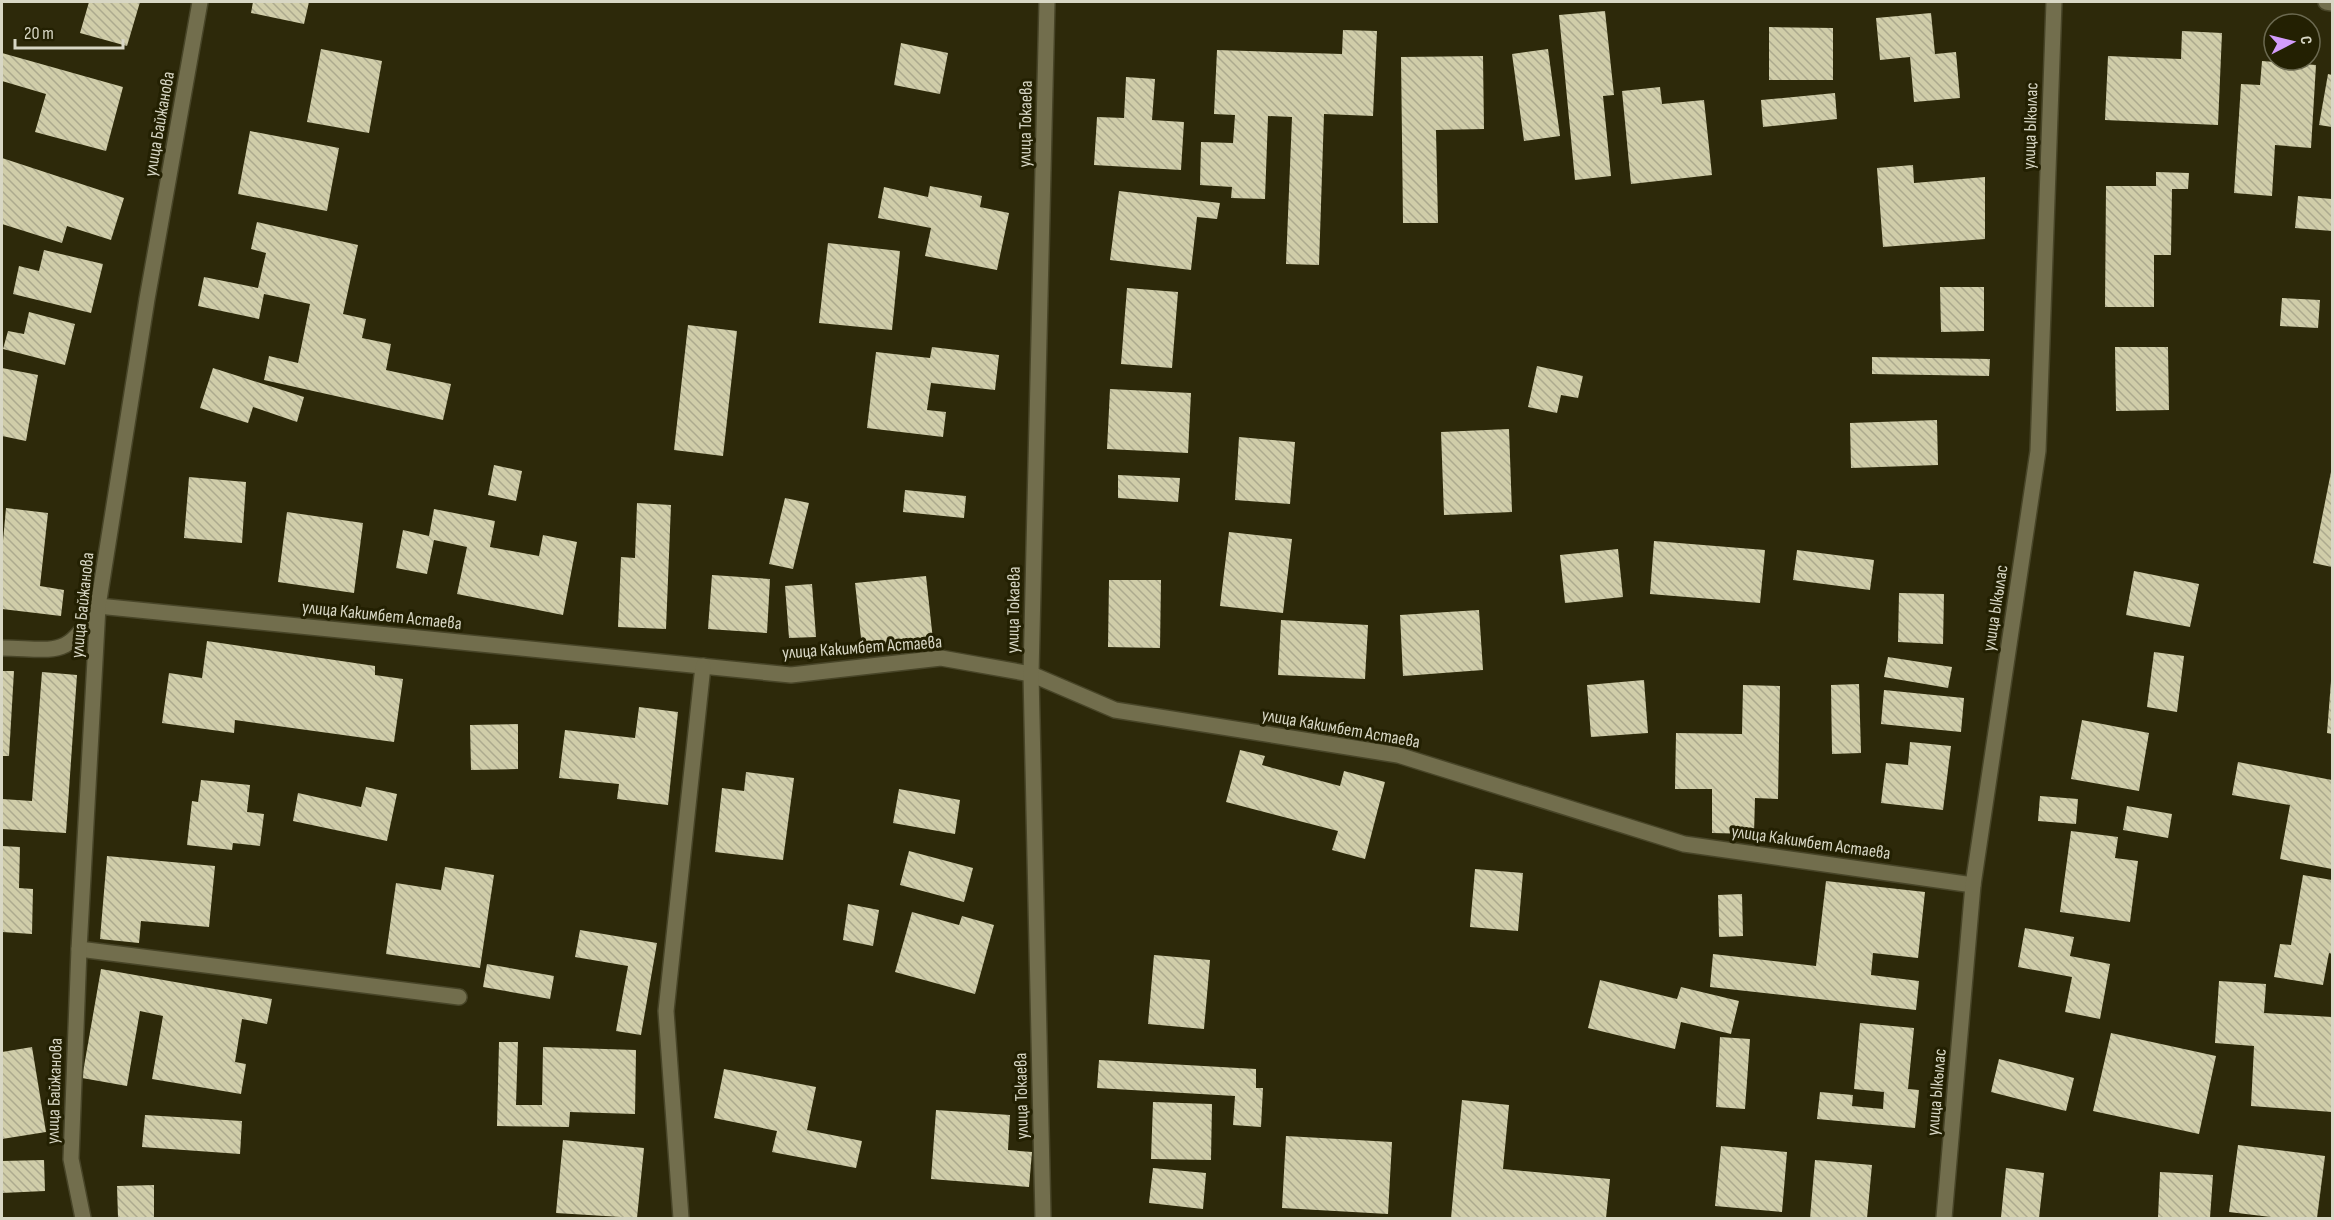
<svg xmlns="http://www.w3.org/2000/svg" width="2334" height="1220" font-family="'Sofia Sans Condensed',sans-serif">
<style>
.building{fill:url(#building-back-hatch)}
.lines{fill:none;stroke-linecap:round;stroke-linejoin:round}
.minor-casing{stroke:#484528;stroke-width:18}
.minor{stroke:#726e4d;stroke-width:15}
.labels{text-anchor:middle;stroke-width:6;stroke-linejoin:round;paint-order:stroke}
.street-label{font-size:18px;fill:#d8d7c5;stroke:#232002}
</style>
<defs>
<pattern id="building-back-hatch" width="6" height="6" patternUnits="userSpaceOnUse" patternTransform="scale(1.5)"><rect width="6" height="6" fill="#d0cda9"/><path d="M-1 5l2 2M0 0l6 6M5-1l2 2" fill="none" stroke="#acaa8e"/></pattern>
</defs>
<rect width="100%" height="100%" fill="#2d290a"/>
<g class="building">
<polygon points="89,2 140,2 127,46 80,33"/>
<polygon points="253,2 309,2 304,24 251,13"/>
<polygon points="1605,11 1614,95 1603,96 1611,176 1575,180 1559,15"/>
<polygon points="1931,13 1935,54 1956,52 1960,98 1914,102 1910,57 1880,60 1876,18"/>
<polygon points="1769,27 1833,28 1833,80 1769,80"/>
<polygon points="1343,30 1377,31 1373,116 1324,114 1319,265 1286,264 1292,117 1268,116 1265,199 1231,198 1232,187 1200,185 1201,142 1233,143 1235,115 1214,114 1217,50 1342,54"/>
<polygon points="2182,31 2222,33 2218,125 2105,120 2108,56 2181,59"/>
<polygon points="901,43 948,53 940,94 894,85"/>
<polygon points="321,49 382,61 369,133 307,122"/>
<polygon points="1548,49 1560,136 1524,141 1512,54"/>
<polygon points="2,53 123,87 106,151 35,132 46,94 2,81"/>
<polygon points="1483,56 1484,129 1436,130 1438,223 1403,223 1401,57"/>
<polygon points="2262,61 2316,65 2311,148 2275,145 2272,196 2234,193 2241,84 2260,85"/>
<polygon points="2328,74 2332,75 2332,127 2319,125"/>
<polygon points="1126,77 1155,79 1152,120 1184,122 1181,170 1094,165 1097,117 1124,118"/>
<polygon points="1660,87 1662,104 1704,100 1712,175 1631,184 1622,91"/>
<polygon points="1835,93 1837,119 1763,127 1761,100"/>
<polygon points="250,131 339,148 327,211 238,194"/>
<polygon points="2,158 124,198 111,240 67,226 62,243 2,224"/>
<polygon points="1913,165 1914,183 1985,177 1985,239 1883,247 1877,168"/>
<polygon points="2156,172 2189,173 2188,189 2172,189 2171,255 2154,255 2154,307 2105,307 2106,186 2156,186"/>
<polygon points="930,186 982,196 980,207 1009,213 997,270 925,256 931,228 878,218 884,187 928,197"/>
<polygon points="1119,191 1220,203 1217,219 1197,217 1191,270 1110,260"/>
<polygon points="2298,196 2332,199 2332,231 2295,228"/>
<polygon points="257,222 358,245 343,314 366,319 362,338 391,344 386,370 451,384 443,420 264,380 269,356 298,363 310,304 264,294 259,319 198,306 204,277 258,288 266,253 251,249"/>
<polygon points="828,243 900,251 892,330 819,323"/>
<polygon points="44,250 103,264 91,313 13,294 19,266 39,271"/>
<polygon points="1940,287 1984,287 1984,331 1941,332"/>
<polygon points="1127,288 1178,292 1172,368 1121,364"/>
<polygon points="2282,298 2320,300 2318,328 2280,326"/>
<polygon points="29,312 75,324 65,365 3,349 8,331 24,334"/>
<polygon points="688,325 737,331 723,456 674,450"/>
<polygon points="932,347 999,355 995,390 931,383 927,410 946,412 943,437 867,428 876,352 930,358"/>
<polygon points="2115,347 2168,347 2169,410 2116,411"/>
<polygon points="1872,357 1990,359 1989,376 1872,374"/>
<polygon points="1537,366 1583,376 1578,398 1561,395 1557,413 1528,407"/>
<polygon points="2,368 38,375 26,441 2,436"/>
<polygon points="213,368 304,397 297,422 253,407 248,423 200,408"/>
<polygon points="1110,389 1191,393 1188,453 1107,449"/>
<polygon points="1937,420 1938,465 1851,468 1850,423"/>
<polygon points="1509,429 1512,512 1444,515 1441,432"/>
<polygon points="1239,437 1295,442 1290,504 1235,500"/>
<polygon points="494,465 522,471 516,501 488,495"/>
<polygon points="2331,472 2332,473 2332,567 2313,563"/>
<polygon points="1118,475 1180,478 1178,502 1118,498"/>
<polygon points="189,477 246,482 242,543 184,538"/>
<polygon points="905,490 966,496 964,518 903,512"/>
<polygon points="785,498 809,503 793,569 769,564"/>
<polygon points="637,503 671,505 666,629 618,627 621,557 635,558"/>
<polygon points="6,508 48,513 40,586 64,590 61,616 2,609 2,552"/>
<polygon points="434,509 495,521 490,547 539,556 543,535 577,542 563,615 457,594 467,547 434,540 427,574 396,568 403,530 429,536"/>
<polygon points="287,512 363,523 354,593 278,582"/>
<polygon points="1229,532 1292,539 1283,613 1220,606"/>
<polygon points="1654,541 1765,550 1760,603 1650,594"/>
<polygon points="1618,549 1623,597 1565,603 1560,555"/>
<polygon points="1797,550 1874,560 1870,590 1793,580"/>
<polygon points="2134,571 2199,584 2190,627 2126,615"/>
<polygon points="712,575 770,579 767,633 708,629"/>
<polygon points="926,576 933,640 862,647 855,583"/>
<polygon points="1109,580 1161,580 1160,648 1108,647"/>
<polygon points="812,584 816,637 789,638 785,586"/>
<polygon points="1899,593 1944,594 1943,644 1898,642"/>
<polygon points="1479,610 1483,670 1403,676 1400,615"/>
<polygon points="1281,620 1368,625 1365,679 1278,675"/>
<polygon points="207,641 375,666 375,675 403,679 394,742 235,720 234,733 162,723 169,673 202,678"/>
<polygon points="2154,652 2184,656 2177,712 2147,707"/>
<polygon points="1888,657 1952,667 1948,688 1884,677"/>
<polygon points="2,671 14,671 9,756 2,756"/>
<polygon points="42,672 77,675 66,833 2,829 2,799 32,801"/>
<polygon points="1644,680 1648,733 1591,737 1587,685"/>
<polygon points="2331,681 2332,681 2332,734 2327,733"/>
<polygon points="1859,684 1861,753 1832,754 1831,685"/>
<polygon points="1743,685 1780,686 1778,799 1755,798 1754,834 1712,833 1712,789 1675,789 1676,733 1742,734"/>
<polygon points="1884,690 1964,698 1961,732 1881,724"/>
<polygon points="639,707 678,712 668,805 617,799 619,784 559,778 565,730 635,738"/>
<polygon points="2082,720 2149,733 2139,791 2071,779"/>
<polygon points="518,724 518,769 471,770 470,725"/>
<polygon points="1910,742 1951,746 1943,810 1881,803 1886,763 1908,765"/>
<polygon points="1240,750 1265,756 1262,765 1340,786 1344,771 1385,782 1365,859 1332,850 1338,831 1226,802"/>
<polygon points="2238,762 2332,780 2332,869 2280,859 2290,805 2232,795"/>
<polygon points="746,772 794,778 783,860 715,852 722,788 744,791"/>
<polygon points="201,780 250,785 247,812 264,814 260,846 233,843 232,850 187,845 192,801 198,802"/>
<polygon points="366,787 397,794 387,841 293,821 298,793 361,807"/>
<polygon points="899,789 960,800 955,834 893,823"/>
<polygon points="2040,796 2078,799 2076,824 2038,821"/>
<polygon points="2127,806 2172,814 2168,838 2123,830"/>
<polygon points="2071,831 2118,837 2115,858 2138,861 2130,922 2060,912"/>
<polygon points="2,846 20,847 19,888 33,889 32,934 2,932"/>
<polygon points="909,851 973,868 964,902 900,885"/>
<polygon points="107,856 215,866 209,927 141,921 139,943 100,939"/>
<polygon points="445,867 494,875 480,968 386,954 396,883 441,890"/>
<polygon points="1475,869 1523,873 1518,931 1470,927"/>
<polygon points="2303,875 2332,880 2332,954 2329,953 2323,985 2274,977 2280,944 2291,945"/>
<polygon points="1826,881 1925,892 1918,958 1873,953 1871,975 1919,981 1916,1010 1710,987 1713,954 1816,966"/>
<polygon points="1742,894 1743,936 1719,937 1718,895"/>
<polygon points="848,904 879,910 873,946 843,940"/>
<polygon points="912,912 959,925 962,916 994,925 975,994 895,972"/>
<polygon points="2025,928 2074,937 2070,956 2110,964 2100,1019 2065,1012 2072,977 2018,967"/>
<polygon points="580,930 657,943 641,1035 616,1031 628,966 575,957"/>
<polygon points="1154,955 1210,960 1204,1029 1148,1024"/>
<polygon points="487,964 554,976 550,999 483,987"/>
<polygon points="101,969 272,999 267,1024 242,1019 235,1062 246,1064 241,1094 152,1079 163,1016 140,1011 127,1086 82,1078"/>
<polygon points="1600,980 1677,999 1681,987 1739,1001 1731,1034 1681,1022 1675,1049 1588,1028"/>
<polygon points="2219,981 2266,984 2264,1013 2332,1017 2332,1112 2251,1106 2254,1046 2215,1043"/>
<polygon points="1860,1023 1914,1028 1908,1089 1919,1090 1915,1128 1817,1119 1820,1092 1853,1095 1852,1106 1883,1109 1884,1092 1854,1089"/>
<polygon points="2111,1033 2216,1056 2199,1134 2093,1111"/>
<polygon points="1720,1037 1750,1039 1745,1109 1716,1107"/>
<polygon points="499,1042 518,1042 516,1105 542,1105 543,1047 636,1050 635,1114 570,1112 569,1127 497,1126"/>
<polygon points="32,1047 46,1132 2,1139 2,1052"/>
<polygon points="1999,1059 2074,1078 2066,1111 1991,1092"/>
<polygon points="1099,1060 1256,1069 1256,1088 1263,1088 1261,1127 1233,1125 1235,1096 1097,1088"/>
<polygon points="724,1069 816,1087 807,1130 862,1141 856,1168 772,1152 777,1131 714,1118"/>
<polygon points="1462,1100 1509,1105 1503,1169 1610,1179 1606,1218 1451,1218"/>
<polygon points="1153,1102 1212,1104 1211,1160 1151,1159"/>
<polygon points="936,1110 1010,1115 1008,1150 1032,1152 1029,1187 931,1179"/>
<polygon points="145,1115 242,1121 240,1154 142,1147"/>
<polygon points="1286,1136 1392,1142 1388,1214 1282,1208"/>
<polygon points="563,1140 644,1148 637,1218 556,1213"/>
<polygon points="2238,1145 2325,1156 2317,1218 2279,1218 2229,1212"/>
<polygon points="1721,1146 1787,1152 1782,1212 1715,1206"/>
<polygon points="44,1160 45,1191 2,1193 2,1161"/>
<polygon points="1815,1160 1872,1165 1867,1218 1810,1218"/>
<polygon points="1153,1168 1206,1173 1203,1209 1149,1203"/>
<polygon points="2006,1168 2044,1173 2039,1218 2001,1217"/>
<polygon points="2160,1172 2213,1175 2210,1218 2158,1218"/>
<polygon points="154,1185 154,1218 118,1218 117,1186"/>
</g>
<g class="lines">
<g class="minor-casing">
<g id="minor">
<polyline points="2326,2 2332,3"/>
<path d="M 2,648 C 58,649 67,659 98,606 L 791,675 L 941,658 L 1031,674 L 1115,710 L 1398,755 L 1684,844 L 1973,885"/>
<polyline points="79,949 459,997"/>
<polyline points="83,1218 71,1159 79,949 98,606 147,299 200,2"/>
<polyline points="681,1218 666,1011 703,666"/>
<polyline points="1043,1218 1031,674 1047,2"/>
<polyline points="1944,1218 1973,885 2038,451 2054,2"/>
</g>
</g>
<use href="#minor" class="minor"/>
</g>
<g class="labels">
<g class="street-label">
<text transform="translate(159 124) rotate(-80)" y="6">улица Байжанова</text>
<text transform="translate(1025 124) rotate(-89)" y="6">улица Токаева</text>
<text transform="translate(2030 126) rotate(-88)" y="6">улица Ыкылас</text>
<text transform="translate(82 605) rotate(-84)" y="6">улица Байжанова</text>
<text transform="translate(1995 608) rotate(-81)" y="6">улица Ыкылас</text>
<text transform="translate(1013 610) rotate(-89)" y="6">улица Токаева</text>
<text transform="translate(382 615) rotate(6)" y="6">улица Какимбет Астаева</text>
<text transform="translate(862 647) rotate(-4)" y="6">улица Какимбет Астаева</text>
<text transform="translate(1341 728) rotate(10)" y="6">улица Какимбет Астаева</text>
<text transform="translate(1811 842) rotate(8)" y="6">улица Какимбет Астаева</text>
<text transform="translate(54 1091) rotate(-88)" y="6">улица Байжанова</text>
<text transform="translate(1936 1092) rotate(-85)" y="6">улица Ыкылас</text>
<text transform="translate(1021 1096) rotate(-91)" y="6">улица Токаева</text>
</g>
</g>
<rect width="2334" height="1220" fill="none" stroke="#d8d7c5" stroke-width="6"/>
<g transform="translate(2292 42) rotate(83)"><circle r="28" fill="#232002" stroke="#6b6950" stroke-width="1.5"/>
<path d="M0-4.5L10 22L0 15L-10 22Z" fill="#d39cfc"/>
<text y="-9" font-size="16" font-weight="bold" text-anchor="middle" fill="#d8d7c5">С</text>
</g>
<path d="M15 39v9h108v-9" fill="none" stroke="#d8d7c5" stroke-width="3"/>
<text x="24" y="39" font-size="18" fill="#d8d7c5" stroke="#232002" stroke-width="4.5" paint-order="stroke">20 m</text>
</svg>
